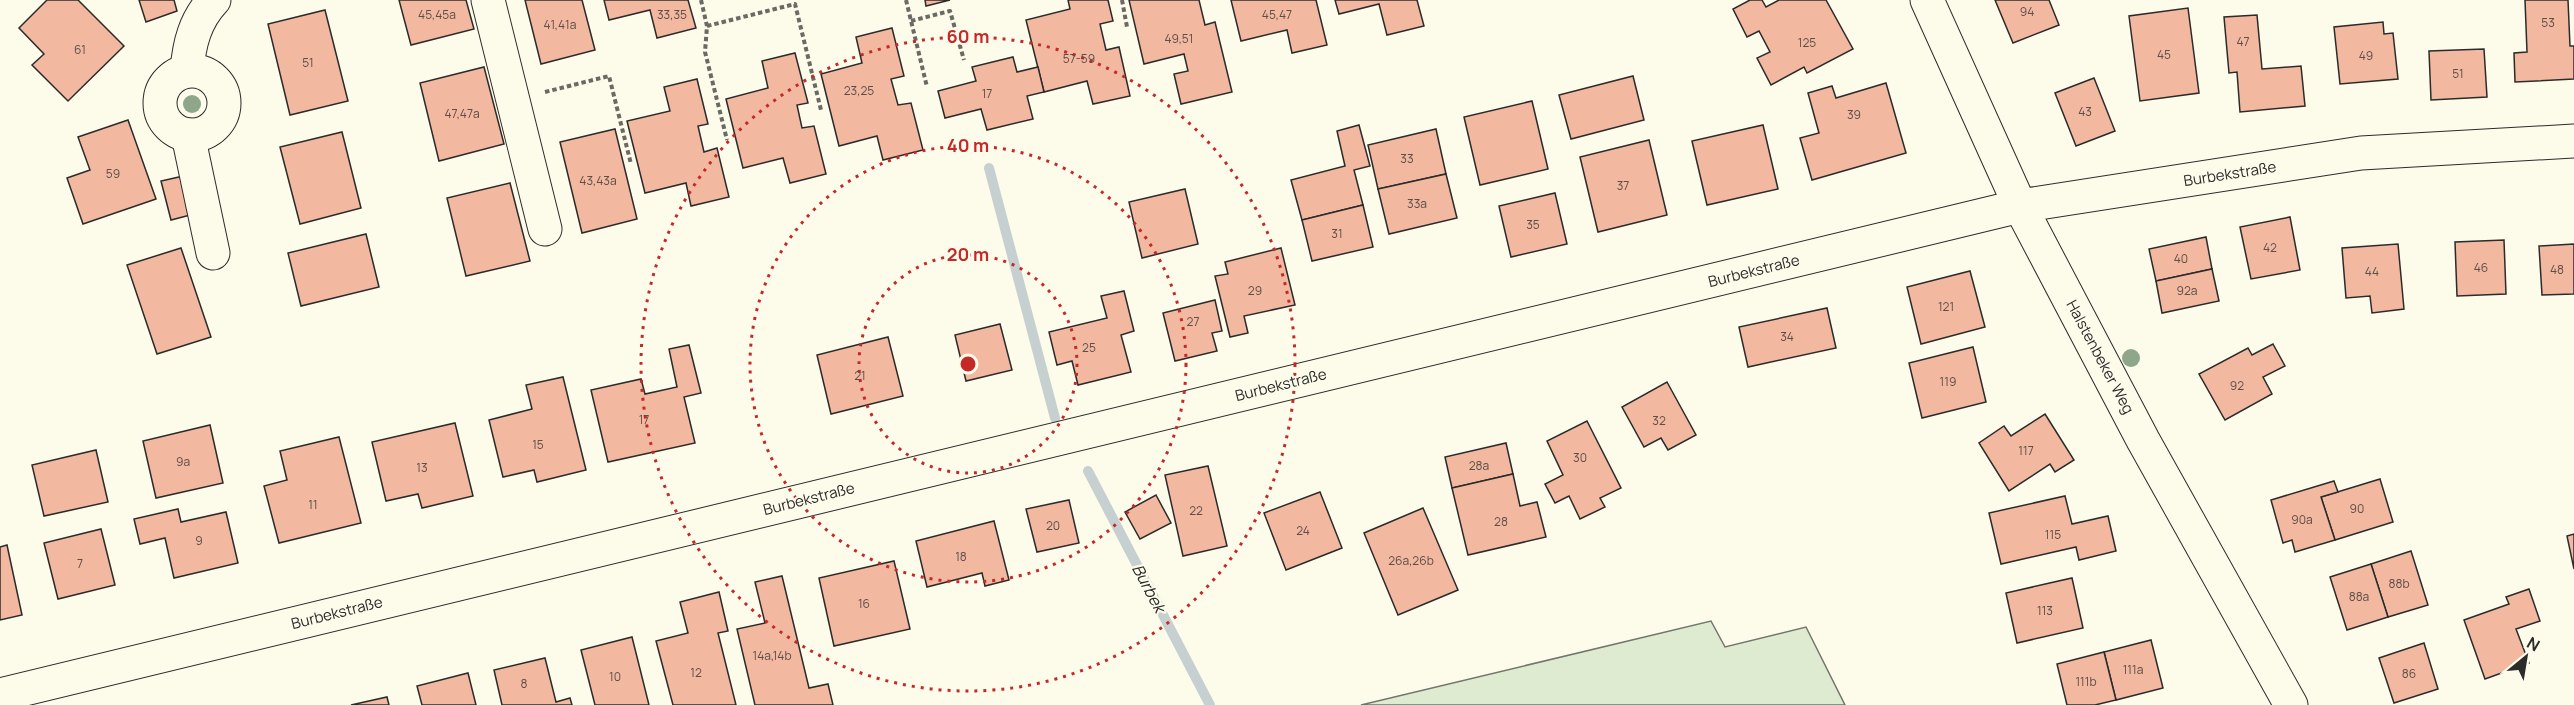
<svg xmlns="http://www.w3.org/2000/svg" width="2574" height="705" font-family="Manrope,sans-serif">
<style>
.green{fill:#deebd1;stroke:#74746e;stroke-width:1.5}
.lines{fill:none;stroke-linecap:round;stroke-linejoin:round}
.stream{stroke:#c7d0d0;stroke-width:10}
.building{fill:#f2b8a0;stroke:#2b2b2b;stroke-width:1.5}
.minor-casing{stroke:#2b2b2b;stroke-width:35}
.path{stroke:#6a6964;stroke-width:4;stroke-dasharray:4.5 3;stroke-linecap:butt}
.minor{stroke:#fdfbea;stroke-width:33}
.tree{fill:#8ea78a}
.ring{fill:none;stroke:#c62828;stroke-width:3;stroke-dasharray:3 6}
.labels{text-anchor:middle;stroke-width:4.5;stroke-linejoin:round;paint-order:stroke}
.number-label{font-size:12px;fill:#5d4e48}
.street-label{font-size:15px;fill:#2b2b2b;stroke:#fdfbea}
.water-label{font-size:16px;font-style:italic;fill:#2b2b2b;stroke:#fdfbea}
.centre{fill:#c62828;stroke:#fdfbea;stroke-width:3}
.ring-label{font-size:18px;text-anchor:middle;font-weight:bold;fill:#c62828;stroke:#fdfbea;stroke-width:4.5;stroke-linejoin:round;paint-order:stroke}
</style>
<rect width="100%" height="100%" fill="#fdfbea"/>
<polygon class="green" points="1711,621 1725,647 1806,627 1845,705 1361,705"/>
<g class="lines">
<g class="stream">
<polyline points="989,168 1055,418"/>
<polyline points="1088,471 1210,705"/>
</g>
</g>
<g class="building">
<polygon points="47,0 78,0 124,46 68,101 32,65 44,54 19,28"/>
<polygon points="139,0 174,0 177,11 146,22"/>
<polygon points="399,0 466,0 474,29 411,45"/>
<polygon points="525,0 582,0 595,50 541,64"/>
<polygon points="604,0 688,0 696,28 657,38 650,10 609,20"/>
<polygon points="925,0 950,0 926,6"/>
<polygon points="1068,0 1108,0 1113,21 1100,24 1106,50 1119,47 1130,96 1093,104 1087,81 1044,92 1026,20 1070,9"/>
<polygon points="1129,0 1199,0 1205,25 1215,22 1232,92 1181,104 1174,74 1188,71 1184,54 1144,64"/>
<polygon points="1231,0 1316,0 1327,45 1292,53 1287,30 1241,41"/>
<polygon points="1335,0 1417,0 1424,26 1387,35 1379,4 1339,14"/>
<polygon points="1750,0 1762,0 1766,7 1779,0 1826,0 1853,49 1807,73 1804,67 1771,85 1757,58 1770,52 1759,31 1747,37 1733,9"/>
<polygon points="1995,0 2049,0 2059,25 2013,43"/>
<polygon points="2525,0 2568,0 2570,46 2574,46 2574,79 2515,82 2514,53 2527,52"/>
<polygon points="2188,8 2199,93 2140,101 2129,16"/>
<polygon points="325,10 348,101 290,115 268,24"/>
<polygon points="2257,15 2262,69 2301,66 2305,106 2240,112 2237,72 2229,73 2224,17"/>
<polygon points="2383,22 2384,34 2393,33 2398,79 2340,84 2334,27"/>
<polygon points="892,28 904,76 891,79 898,105 911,103 923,150 883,160 877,136 839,146 821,74 862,63 856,37"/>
<polygon points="2484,49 2487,97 2431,100 2429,51"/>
<polygon points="795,53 808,103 797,105 802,128 814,126 826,174 790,183 783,158 743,168 726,99 768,88 762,61"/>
<polygon points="1013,57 1017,72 1038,67 1044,92 1027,96 1033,119 987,130 981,109 945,118 938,91 976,81 972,67"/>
<polygon points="484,67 504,144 439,161 420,83"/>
<polygon points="1633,76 1644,120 1571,139 1559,95"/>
<polygon points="2094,78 2115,131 2076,146 2055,93"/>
<polygon points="697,79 708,124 698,126 704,152 717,148 729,197 691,206 686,183 645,193 627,121 670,111 664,87"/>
<polygon points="1886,83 1906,153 1812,180 1800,138 1819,133 1808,93 1832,86 1836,98"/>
<polygon points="1532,101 1548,169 1480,185 1464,117"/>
<polygon points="128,120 156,199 83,224 67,178 90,170 78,137"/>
<polygon points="1359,125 1370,166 1354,170 1363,205 1302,220 1291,180 1345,166 1337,131"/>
<polygon points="1763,125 1778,189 1707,205 1692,141"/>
<polygon points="615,129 637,219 582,233 560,142"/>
<polygon points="1436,129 1446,174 1378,189 1368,145"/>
<polygon points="342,132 361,208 300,224 280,147"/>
<polygon points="1649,140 1667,215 1598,232 1580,157"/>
<polygon points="1446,174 1457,218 1389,234 1378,189"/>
<polygon points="188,175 198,213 171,220 161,181"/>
<polygon points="510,183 530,261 466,276 447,198"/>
<polygon points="1185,189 1198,244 1142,258 1129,202"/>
<polygon points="1555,193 1567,244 1511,257 1499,206"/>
<polygon points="1363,205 1373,247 1312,261 1302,220"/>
<polygon points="2290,217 2300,270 2251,279 2240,227"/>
<polygon points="366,234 379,287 301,306 288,253"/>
<polygon points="2206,237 2212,269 2156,281 2149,249"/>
<polygon points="2504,240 2506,294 2457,296 2455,242"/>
<polygon points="2398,244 2404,309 2372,313 2370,296 2346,298 2342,248"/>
<polygon points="2574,244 2574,294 2542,295 2539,246"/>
<polygon points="181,248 211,337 157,354 127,265"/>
<polygon points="1281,248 1295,305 1244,316 1248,333 1230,337 1215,276 1228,274 1225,262"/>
<polygon points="2212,269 2219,301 2162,313 2156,281"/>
<polygon points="1970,271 1985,327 1921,344 1907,287"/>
<polygon points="1124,291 1134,331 1121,335 1131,372 1078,385 1072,361 1057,365 1049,332 1107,318 1101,296"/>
<polygon points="1215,300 1222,331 1212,333 1217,351 1175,361 1163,313"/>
<polygon points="1827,308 1836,348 1748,367 1739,327"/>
<polygon points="1000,324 1012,370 966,381 955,335"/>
<polygon points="888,337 903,396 831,414 817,355"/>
<polygon points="2273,344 2285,366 2263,377 2272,394 2225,420 2199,374 2248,348 2252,355"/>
<polygon points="689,345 701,393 684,397 695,443 608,462 591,390 641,379 645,394 677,387 669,349"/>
<polygon points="1973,347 1986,402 1922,418 1909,363"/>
<polygon points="563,377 586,470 537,482 534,470 503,477 489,420 532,409 526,385"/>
<polygon points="1667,382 1696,435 1668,450 1661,438 1644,447 1622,407"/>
<polygon points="2045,414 2074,460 2055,472 2050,464 2009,491 1979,443 2004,426 2011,436"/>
<polygon points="1587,421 1621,488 1600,498 1605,507 1580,519 1569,496 1555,503 1545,484 1563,475 1547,441"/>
<polygon points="455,423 473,496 422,508 418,494 386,501 372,442"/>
<polygon points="210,425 223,483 156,498 143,441"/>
<polygon points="339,437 361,523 279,543 264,486 287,480 280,451"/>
<polygon points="1506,443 1513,474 1452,488 1445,457"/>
<polygon points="96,450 108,502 44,516 32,465"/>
<polygon points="1208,466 1227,546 1183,556 1165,475"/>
<polygon points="1513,474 1520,506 1537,502 1546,537 1468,555 1452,488"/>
<polygon points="2380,479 2393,522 2335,540 2321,497"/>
<polygon points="2334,481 2338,492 2321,497 2335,540 2295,552 2292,540 2283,543 2271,500"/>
<polygon points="1320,492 1342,548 1286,570 1264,513"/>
<polygon points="1156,495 1171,523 1140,539 1125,512"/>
<polygon points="2065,496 2072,524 2108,516 2116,551 2079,560 2076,547 2001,564 1989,513"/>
<polygon points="1069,500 1079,543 1037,552 1026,509"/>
<polygon points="1423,508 1458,590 1398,615 1364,533"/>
<polygon points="178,509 181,522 226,512 238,563 174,578 165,538 140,544 134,519"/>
<polygon points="994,521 1009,580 985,586 982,573 927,587 916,541"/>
<polygon points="101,529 115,585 58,599 44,543"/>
<polygon points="2574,534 2574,569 2567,536"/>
<polygon points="7,545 22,615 0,620 0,547"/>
<polygon points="2411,551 2428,605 2388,617 2371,564"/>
<polygon points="894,561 910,629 834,646 819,578"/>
<polygon points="2371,564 2388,617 2347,630 2330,577"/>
<polygon points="782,576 809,688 828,684 833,705 755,705 737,629 765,623 755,582"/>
<polygon points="2072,578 2083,628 2017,643 2006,593"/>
<polygon points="2529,589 2540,621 2516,629 2529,663 2485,679 2464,620 2509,604 2506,597"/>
<polygon points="719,592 728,631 718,633 736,705 673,705 656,641 688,633 680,602"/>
<polygon points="632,637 649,705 595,705 581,650"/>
<polygon points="2151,640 2163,688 2116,700 2104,652"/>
<polygon points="2424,643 2438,689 2394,703 2379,658"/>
<polygon points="2104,652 2116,700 2095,705 2067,705 2057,664"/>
<polygon points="545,658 556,702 570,698 572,705 502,705 494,670"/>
<polygon points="468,673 476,705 422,705 417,686"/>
<polygon points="387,697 389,705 351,705"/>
</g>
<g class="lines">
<g class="minor-casing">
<g id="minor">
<polyline points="488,0 545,229"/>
<polyline points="1927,0 2020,206 2143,440 2291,705"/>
<path d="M 187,71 C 189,44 195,20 214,0"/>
<circle cx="192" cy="103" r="32"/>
<polyline points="188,135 213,253"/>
<polyline points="0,695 2020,206 2361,153 2574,141"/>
</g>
</g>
<g class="path">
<polyline points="701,0 707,26 705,52 727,140"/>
<polyline points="906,0 927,87"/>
<polyline points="1122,0 1127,27"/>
<polyline points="911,21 950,11 964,60"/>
<polyline points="707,26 795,4 821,110"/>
<polyline points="545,92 609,76 631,164"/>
</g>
<use href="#minor" class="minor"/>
</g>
<g class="tree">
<circle cx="192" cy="104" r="9"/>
<circle cx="2131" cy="358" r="9"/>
</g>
<g class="ring">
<circle cx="968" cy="364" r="109"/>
<circle cx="968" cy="364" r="218"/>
<circle cx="968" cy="364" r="327"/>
</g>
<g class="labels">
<g class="number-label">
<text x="2027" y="16">94</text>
<text x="437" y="19">45,45a</text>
<text x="672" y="19">33,35</text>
<text x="1277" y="19">45,47</text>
<text x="2548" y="27">53</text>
<text x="560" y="29">41,41a</text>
<text x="1179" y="43">49,51</text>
<text x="2243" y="46">47</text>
<text x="1807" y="47">125</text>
<text x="80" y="54">61</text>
<text x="2164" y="59">45</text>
<text x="2366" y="60">49</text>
<text x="1079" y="63">57-59</text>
<text x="308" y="67">51</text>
<text x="2458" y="78">51</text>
<text x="859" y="95">23,25</text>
<text x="987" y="98">17</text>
<text x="2085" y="116">43</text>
<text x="462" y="118">47,47a</text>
<text x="1854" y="119">39</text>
<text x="1407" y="163">33</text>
<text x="113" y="178">59</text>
<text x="598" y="185">43,43a</text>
<text x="1623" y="190">37</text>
<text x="1417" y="208">33a</text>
<text x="1533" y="229">35</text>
<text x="1337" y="238">31</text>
<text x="2270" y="252">42</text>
<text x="2181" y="263">40</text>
<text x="2481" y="272">46</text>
<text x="2557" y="274">48</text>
<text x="2372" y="276">44</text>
<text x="1255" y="295">29</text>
<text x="2187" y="295">92a</text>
<text x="1946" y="311">121</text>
<text x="1193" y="326">27</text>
<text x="1787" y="341">34</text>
<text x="1089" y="352">25</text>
<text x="860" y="380">21</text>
<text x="1948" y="386">119</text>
<text x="2237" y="390">92</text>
<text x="644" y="424">17</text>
<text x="1659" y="425">32</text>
<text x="538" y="449">15</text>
<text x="2026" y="455">117</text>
<text x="1580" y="462">30</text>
<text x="183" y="466">9a</text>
<text x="1479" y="470">28a</text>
<text x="422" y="472">13</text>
<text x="313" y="509">11</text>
<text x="2357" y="513">90</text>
<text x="1196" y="515">22</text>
<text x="2302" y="524">90a</text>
<text x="1501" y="526">28</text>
<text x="1053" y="530">20</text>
<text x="1303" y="535">24</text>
<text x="2053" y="539">115</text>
<text x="199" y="545">9</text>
<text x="961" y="561">18</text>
<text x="1411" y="565">26a,26b</text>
<text x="80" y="568">7</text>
<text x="2399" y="588">88b</text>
<text x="2359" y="601">88a</text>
<text x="864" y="608">16</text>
<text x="2045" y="615">113</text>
<text x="772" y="660">14a,14b</text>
<text x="2133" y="674">111a</text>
<text x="696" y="677">12</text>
<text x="2409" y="678">86</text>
<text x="615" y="681">10</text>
<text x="2086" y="686">111b</text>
<text x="524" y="688">8</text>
</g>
<g class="street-label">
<text transform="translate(2230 174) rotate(-9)" y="5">Burbekstraße</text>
<text transform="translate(1754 271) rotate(-14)" y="5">Burbekstraße</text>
<text transform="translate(2100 357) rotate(62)" y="5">Halstenbeker Weg</text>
<text transform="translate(1281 385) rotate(-14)" y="5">Burbekstraße</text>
<text transform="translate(809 499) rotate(-14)" y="5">Burbekstraße</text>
<text transform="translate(337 613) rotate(-14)" y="5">Burbekstraße</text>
</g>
<g class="water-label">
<text transform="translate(1149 588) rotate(62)" y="6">Burbek</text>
</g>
</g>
<circle cx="968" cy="364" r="9" class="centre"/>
<g class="ring-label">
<text x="968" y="43">60 m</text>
<text x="968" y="152">40 m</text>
<text x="968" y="261">20 m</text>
</g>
<g transform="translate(2526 657) rotate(30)" stroke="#fdfbea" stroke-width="4.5" paint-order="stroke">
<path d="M0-4.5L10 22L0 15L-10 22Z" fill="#2b2b2b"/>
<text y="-9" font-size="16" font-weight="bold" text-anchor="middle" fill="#2b2b2b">N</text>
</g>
</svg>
